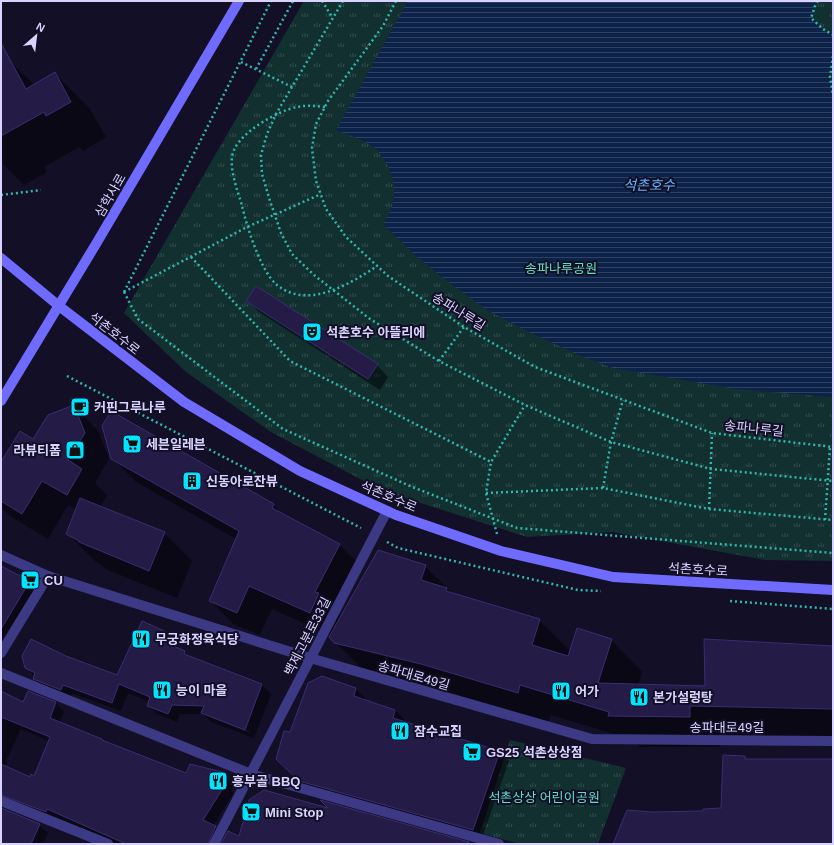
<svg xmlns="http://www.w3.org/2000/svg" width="834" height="845" font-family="Helvetica,'Noto Sans KR',sans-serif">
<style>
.grass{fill:url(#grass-tufts)}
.water{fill:url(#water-rules)}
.shadow{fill:#0007;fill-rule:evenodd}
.building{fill:#241b47;stroke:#3b2d73}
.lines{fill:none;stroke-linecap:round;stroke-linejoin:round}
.path{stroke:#2fb8b0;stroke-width:2.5;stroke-dasharray:2 3;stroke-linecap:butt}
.street{stroke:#3d3a85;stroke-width:10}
.secondary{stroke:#6f6bff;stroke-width:10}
.labels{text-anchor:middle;stroke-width:4;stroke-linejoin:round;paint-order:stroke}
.street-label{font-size:13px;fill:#d9d4ff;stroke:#130f26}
.park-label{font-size:13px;fill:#5fe0c0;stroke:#130f26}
.poi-label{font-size:13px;font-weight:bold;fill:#d9d4ff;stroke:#130f26;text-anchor:start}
.water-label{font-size:14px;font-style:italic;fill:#62b6ff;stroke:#130f26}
</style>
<defs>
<pattern id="grass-tufts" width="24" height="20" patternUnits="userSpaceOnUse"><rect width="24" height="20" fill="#12302f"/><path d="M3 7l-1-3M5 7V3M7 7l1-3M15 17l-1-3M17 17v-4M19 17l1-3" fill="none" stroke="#344d4e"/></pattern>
<pattern id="water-rules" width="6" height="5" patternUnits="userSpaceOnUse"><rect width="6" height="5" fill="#0c2248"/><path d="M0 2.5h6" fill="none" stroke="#2f4163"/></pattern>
</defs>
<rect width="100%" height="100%" fill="#130f26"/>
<g class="grass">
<polygon points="304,1 833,1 833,561 766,560 612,532 527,537 383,491 271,432 186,372 124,313"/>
<polygon points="510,740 626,768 598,844 520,844 480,833"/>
</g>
<path class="water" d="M 408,1 L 818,1 L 815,6 L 812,18 L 823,29 L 833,35 L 833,56 L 830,77 L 833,95 L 833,397 L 735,389 L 613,368 L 581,356 L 527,331 L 487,310 L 451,284 L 416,256 L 383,224 C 396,204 398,187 388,166 C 384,160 380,153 375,148 C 364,140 349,135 336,130 Z"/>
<g class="shadow">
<polygon points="1,52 34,85 55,74 90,109 106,137 83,151 79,147 44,167 47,172 24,185 1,162"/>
<polygon points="247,300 377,365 388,377 380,390 259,312"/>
<polygon points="74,406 99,432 109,459 95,483 107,495 100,507 164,533 192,561 177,598 108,570 95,561 67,533 76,510 68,505 48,539 10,516 1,507 1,464 34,440"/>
<polygon points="112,458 273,505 284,515 340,545 363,568 338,614 341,617 425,566 454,595 539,620 571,652 611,640 642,671 638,685 706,687 833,647 833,739 720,736 720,747 640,747 634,740 551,715 548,723 366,673 335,642 331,635 272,609 260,635 233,624 210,600 236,539 136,482"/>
<polygon points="1,567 29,582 38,590 1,651"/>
<path d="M 170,635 L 179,644 L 177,649 L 184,652 L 189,657 L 262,685 L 271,694 L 254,738 L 211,722 L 203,714 L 180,714 L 177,722 L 157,714 L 148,706 L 150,702 L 128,693 L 121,711 L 72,693 L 70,699 L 43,687 L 34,679 L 35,676 L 26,668 L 65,657 L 118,676 ZM 212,716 L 250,731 L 249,733 L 212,718 Z"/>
<polygon points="356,689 365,698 364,700 395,710 404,719 403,722 500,752 509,761 482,838 309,789 286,768 290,734"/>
<path d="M 1,692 L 24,703 L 28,692 L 56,703 L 64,712 L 59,723 L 102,740 L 104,742 L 187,774 L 222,773 L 230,782 L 233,794 L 213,826 L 224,835 L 220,844 L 117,844 L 55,817 L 54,820 L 5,804 L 3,810 L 39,825 L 48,833 L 43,844 L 1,844 ZM 54,706 L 56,706 L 49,723 L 47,722 ZM 21,729 L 49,741 L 35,777 L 30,778 L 5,766 L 7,762 L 6,761 Z"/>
</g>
<g class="building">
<polygon points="1,43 26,89 55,72 71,102 46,116 44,112 1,136"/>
<polygon points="256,286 378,364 368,379 246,301"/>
<polygon points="74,405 85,433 68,460 82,469 67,495 42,481 22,514 1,501 1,462 20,431 33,439 48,415"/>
<polygon points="111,411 274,504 272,508 340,544 315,592 319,593 310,613 249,586 237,613 209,601 239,531 111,459 102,426"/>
<polygon points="80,498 165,532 149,571 79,542 79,541 66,534"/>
<polygon points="378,550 426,565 421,580 447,588 446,591 540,619 532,645 568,656 577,628 612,639 598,683 705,686 704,639 833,646 833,709 690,706 690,717 608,716 609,712 520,685 518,693 421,664 334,643 329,637"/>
<polygon points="1,566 30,581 1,629"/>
<polygon points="142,621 171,634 167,643 185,651 184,654 262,684 245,730 201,713 204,706 172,705 168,714 147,706 150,697 119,684 112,703 63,685 61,690 33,679 35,673 25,668 22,656 31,639 66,656 117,675"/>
<polygon points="322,676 356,688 354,696 395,710 393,718 500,751 473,830 299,781 276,759 284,731 290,732 308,683"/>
<polygon points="1,691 23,702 28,691 56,702 50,718 102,739 102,740 186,773 190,764 222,772 225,785 203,820 216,826 208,844 126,844 47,809 46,812 1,795 1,764 30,777 31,774 34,776 50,737 1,717"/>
<polygon points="723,755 745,756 745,759 833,759 833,844 613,844 627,810 652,812 703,811 703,809 721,808"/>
<polygon points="264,790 328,808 320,800 469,842 468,844 221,844 228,831 239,836 249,800"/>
<polygon points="1,808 40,824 31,844 1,844"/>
</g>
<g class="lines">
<g class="path">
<polyline points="322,1 332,17"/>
<polyline points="343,1 276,114 267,134 261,155 262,174 270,201 281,233 292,254 314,275 370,319 439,361 525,405 611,442 711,469 833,481"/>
<polyline points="396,1 383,26 328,101 316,124 312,148 316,181 326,209 346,237 388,276 464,327 535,367 712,433 833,447"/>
<polyline points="818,1 815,6 811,18 823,29 833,35"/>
<polyline points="833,56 830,77 833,95"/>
<polyline points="241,62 292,87"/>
<polyline points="256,69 293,1"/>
<path d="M 325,107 C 315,106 307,105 297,107 C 278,111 242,131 234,150 C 227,165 238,191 242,206 C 247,227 261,272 277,285 C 308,310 350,284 377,266"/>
<polyline points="1,195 41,190"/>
<polyline points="191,257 290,361 491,462"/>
<polyline points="124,292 138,319 283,429 410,486 517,528 833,553"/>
<polyline points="124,292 271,1"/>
<polyline points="124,292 247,227 321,194"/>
<polyline points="439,361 464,327"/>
<polyline points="67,376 361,528"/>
<polyline points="603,488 611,442 623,400"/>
<polyline points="486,493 603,488 709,509 833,520"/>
<polyline points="709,509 712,433"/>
<polyline points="825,520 830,447"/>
<polyline points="497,534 486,493 491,462 525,405"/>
<polyline points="387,542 398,548 578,590 601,591"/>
<polyline points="730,601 833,609"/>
</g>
<g class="street">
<polyline points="1,555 48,576 310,658 592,739 833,741"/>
<polyline points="1,653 48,576"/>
<polyline points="1,673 251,774 499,844"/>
<polyline points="1,801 108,844"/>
<polyline points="214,844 387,511"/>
</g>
<g class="secondary">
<polyline points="1,258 59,306 184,402 300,471 396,515 501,551 613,577 833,590"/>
<polyline points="1,401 96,244 239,1"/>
</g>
</g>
<defs>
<g id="theatre-square" transform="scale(1)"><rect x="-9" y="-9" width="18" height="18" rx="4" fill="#00e5ff" stroke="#130f26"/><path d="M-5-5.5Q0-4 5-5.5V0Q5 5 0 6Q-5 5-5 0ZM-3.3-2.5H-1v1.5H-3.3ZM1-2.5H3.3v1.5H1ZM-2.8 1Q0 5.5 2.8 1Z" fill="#111"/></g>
<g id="cafe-square" transform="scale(1)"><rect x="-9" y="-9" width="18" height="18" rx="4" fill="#00e5ff" stroke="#130f26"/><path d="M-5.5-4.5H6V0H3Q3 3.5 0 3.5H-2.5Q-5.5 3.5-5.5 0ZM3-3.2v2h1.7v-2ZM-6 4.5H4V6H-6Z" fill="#111"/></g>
<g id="supermarket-square" transform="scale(1)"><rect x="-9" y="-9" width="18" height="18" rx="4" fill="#00e5ff" stroke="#130f26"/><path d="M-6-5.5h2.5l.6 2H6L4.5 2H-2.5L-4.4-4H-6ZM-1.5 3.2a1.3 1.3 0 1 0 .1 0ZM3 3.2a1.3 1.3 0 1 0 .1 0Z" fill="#111"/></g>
<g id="shop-square" transform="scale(1)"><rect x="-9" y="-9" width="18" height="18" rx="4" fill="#00e5ff" stroke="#130f26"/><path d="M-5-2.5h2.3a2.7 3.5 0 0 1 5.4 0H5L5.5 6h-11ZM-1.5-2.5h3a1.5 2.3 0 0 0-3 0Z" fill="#111"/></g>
<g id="building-square" transform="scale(1)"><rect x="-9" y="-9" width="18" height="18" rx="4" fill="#00e5ff" stroke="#130f26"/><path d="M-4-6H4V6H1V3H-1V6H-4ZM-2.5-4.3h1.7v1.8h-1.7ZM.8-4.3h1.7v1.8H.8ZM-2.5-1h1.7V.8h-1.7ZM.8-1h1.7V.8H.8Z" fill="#111"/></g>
<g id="restaurant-square" transform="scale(1)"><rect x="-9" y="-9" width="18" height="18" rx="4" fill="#00e5ff" stroke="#130f26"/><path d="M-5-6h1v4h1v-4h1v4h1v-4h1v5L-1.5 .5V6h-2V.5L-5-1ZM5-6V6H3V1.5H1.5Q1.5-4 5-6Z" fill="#111"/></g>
</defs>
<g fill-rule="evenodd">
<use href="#theatre-square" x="312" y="332"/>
<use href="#cafe-square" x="80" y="407"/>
<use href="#supermarket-square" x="132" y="444"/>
<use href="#shop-square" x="75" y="450"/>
<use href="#building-square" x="192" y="481"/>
<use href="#supermarket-square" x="30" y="580"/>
<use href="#restaurant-square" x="141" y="639"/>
<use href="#restaurant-square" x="162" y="690"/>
<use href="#restaurant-square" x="561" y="691"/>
<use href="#restaurant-square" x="639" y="697"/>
<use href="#restaurant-square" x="400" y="731"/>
<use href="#supermarket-square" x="472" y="752"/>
<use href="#restaurant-square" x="218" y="781"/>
<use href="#supermarket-square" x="251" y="812"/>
</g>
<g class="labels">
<g class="street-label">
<text transform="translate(110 195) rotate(-60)" y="5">삼학사로</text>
<text transform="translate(459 311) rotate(32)" y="5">송파나루길</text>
<text transform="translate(115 333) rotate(38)" y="5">석촌호수로</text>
<text transform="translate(754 428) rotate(6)" y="5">송파나루길</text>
<text transform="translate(389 496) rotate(23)" y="5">석촌호수로</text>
<text transform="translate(698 569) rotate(3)" y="5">석촌호수로</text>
<text transform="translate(307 636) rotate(-63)" y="5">백제고분로33길</text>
<text transform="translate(414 675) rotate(16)" y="5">송파대로49길</text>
<text x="727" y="732">송파대로49길</text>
</g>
<g class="park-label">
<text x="561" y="273">송파나루공원</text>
<text x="544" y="802">석촌상상 어린이공원</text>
</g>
<g class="poi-label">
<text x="326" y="337">석촌호수 아뜰리에</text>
<text x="94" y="412">커핀그루나루</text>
<text x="146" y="449">세븐일레븐</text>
<text x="61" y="455" text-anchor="end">라뷰티폼</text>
<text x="206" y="486">신동아로잔뷰</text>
<text x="44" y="585">CU</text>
<text x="155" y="644">무궁화정육식당</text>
<text x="176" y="695">능이 마을</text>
<text x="575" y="696">어가</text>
<text x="653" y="702">본가설렁탕</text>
<text x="414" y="736">잠수교집</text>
<text x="486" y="757">GS25 석촌상상점</text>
<text x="232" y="786">흥부골 BBQ</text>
<text x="265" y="817">Mini Stop</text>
</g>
<g class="water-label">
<text x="649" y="190">석촌호수</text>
</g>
</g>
<rect width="834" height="845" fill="none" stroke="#d9d4ff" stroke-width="4"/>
<g transform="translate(36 36) rotate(28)" stroke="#130f26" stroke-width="3" paint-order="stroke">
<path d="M0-3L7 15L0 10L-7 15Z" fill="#d9d4ff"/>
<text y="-6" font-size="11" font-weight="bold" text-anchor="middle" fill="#d9d4ff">N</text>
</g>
</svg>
